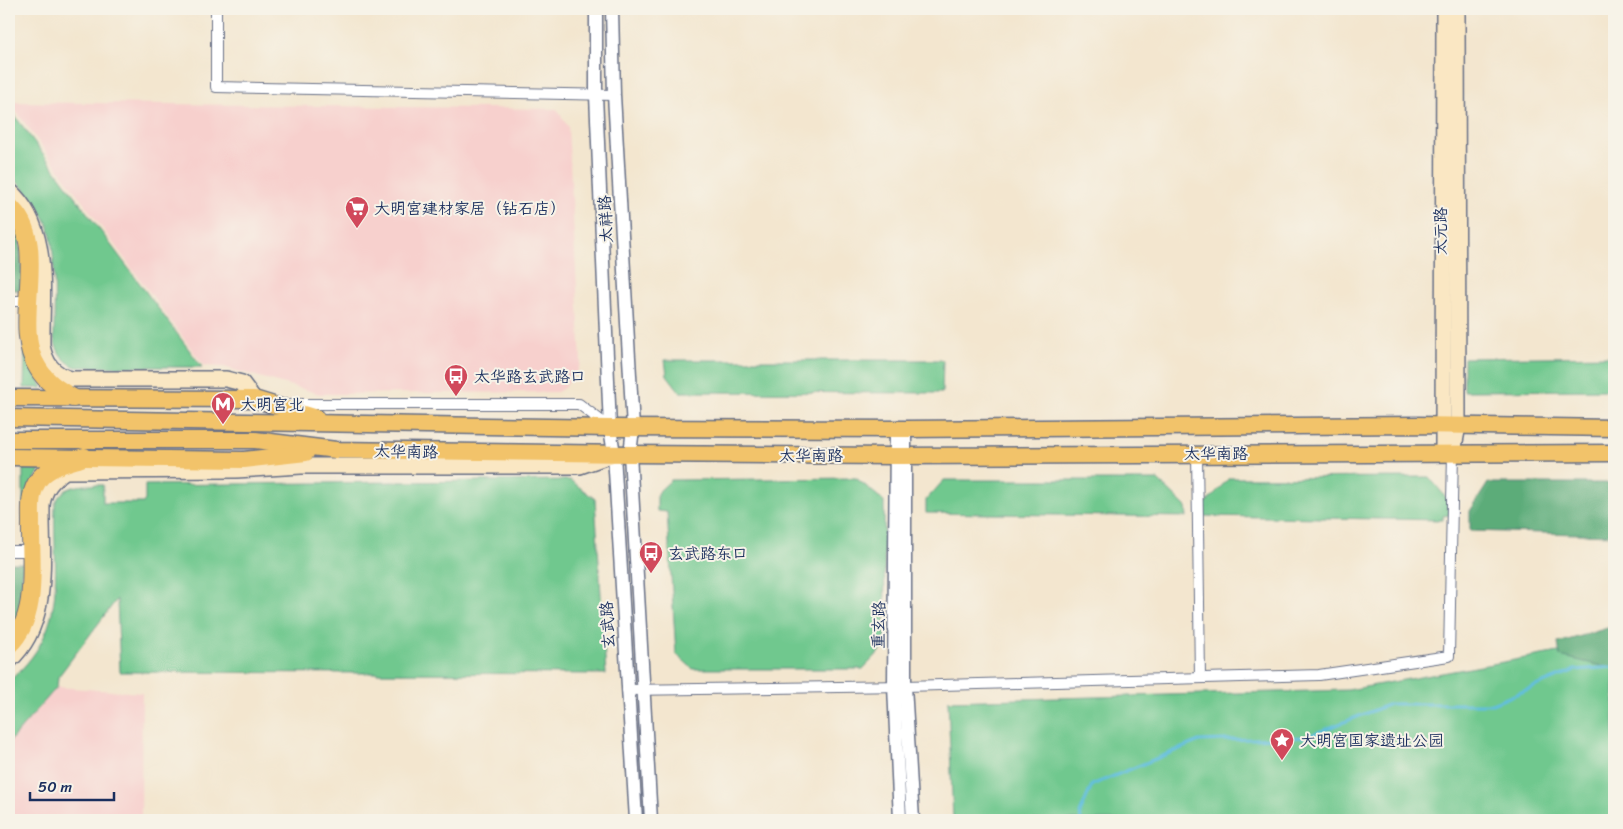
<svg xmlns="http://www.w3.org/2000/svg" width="1623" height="829" font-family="Sriracha,'LXGW WenKai TC',sans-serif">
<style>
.built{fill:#f7d0cd}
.green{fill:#70c88e;stroke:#467c76}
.forest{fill:#5cac79;stroke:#3c6e6c}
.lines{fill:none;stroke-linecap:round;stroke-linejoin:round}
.stream{stroke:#62bee0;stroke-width:3}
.minor-casing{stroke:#676f86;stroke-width:12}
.tertiary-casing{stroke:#676f86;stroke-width:15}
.secondary-casing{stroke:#676f86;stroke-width:18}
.primary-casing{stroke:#676f86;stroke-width:19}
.trunk-casing{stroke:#676f86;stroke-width:20}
.minor{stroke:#fff;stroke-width:10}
.tertiary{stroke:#fff;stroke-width:12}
.secondary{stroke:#fae7c3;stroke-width:15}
.primary{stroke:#f2c36a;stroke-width:16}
.trunk{stroke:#f2c36a;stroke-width:18}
.labels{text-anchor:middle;stroke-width:4;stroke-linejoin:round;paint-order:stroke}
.poi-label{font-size:16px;fill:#1b2f5e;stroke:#f7f3e8;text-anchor:start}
.street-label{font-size:16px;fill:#1b2f5e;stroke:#f7f3e8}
</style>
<rect width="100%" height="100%" fill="#f7f3e8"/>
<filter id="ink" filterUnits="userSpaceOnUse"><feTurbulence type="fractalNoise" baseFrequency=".02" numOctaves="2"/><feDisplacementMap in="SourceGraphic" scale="10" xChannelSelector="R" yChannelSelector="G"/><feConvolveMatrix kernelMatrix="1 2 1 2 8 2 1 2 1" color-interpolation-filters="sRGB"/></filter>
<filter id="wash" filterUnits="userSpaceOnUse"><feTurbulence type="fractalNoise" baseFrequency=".0096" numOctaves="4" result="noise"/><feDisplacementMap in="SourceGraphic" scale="20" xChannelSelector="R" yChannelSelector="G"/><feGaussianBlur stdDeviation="1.12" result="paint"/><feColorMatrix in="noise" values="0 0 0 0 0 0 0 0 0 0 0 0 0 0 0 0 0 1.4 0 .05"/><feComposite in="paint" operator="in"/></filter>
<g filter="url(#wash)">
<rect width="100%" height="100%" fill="#f3e6cf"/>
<g class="built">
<polygon points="9,102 557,109 568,127 581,362 577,372 564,388 557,392 320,394 224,367 204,366"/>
<polygon points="57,687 142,693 141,820 9,820 9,742"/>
</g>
<g class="green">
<path d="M 9,108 L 202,367 L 76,367 C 63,361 58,354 54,339 C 54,313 57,245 47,223 C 38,204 24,188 9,174 Z"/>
<polygon points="25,348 42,386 42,388 24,388"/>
<polygon points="1614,356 1614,390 1464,391 1464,358"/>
<polygon points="665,360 943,360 942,393 680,392 667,375"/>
<polygon points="23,465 41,467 23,505"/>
<polygon points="1429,477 1449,501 1450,515 1443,516 1443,520 1204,516 1204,505 1229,478"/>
<polygon points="856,478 884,501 885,646 863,669 693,669 676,654 667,512 657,511 657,493 671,480"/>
<path d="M 570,480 L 595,499 L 606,674 L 120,672 L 117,599 L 58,677 L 57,687 L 9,742 L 9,681 C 71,628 52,575 55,504 C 63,483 84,485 103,485 L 103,503 L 143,503 L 145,500 L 145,485 Z"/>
<polygon points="944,480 1158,480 1186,507 1187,517 926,513 926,500"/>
<polygon points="1614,642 1614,820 953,820 948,701 1348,690"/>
</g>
<g class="forest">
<polygon points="9,217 20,237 24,290 9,290"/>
<polygon points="1488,483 1614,483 1614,535 1470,531 1470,511"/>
<polygon points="9,563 23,563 21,608 9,634"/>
<polygon points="1614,626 1614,666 1610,668 1560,656 1558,643"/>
</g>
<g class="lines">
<polyline class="stream" points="1081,820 1080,813 1092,785 1199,741 1306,737 1390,704 1492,704 1575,670 1614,667"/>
</g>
</g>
<g filter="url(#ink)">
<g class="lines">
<g class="minor-casing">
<g id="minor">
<polyline points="216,9 216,87 614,95"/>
<polyline points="9,301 22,301"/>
<polyline points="284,404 579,404 609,427"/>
<polyline points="1197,453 1200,678"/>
<polyline points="9,551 23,551"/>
<polyline points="627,690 905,686 1319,675 1449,656 1453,452"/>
</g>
</g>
<g class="tertiary-casing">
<g id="tertiary">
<polyline points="596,9 596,95 610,428 614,454 636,820"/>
<polyline points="612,9 614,95 633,428 630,454 651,820"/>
<polyline points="896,429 894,686 900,820"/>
<polyline points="905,429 905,686 913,820"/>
</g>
</g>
<g class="secondary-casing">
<g id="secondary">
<path d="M 9,190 C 52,228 41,293 42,345 C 45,363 53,374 71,379 L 226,379 L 242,383 L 254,399"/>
<polyline points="1443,452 1444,9"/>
<polyline points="1453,452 1458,426 1457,9"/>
<path d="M 9,661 C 52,623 41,556 42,504 C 45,488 52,480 65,471 L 236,470 L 301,466 L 580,466 L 611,455"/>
</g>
</g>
<g class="primary-casing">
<g id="primary">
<polyline points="9,398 254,399 316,418"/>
<polyline points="9,418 610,428 905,429 1416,425 1614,428"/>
<polyline points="9,440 255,440 336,450 630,454 896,456 1614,453"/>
<polyline points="9,457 244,460 306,453"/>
</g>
</g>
<g class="trunk-casing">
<g id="trunk">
<path d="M 9,206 C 53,244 9,324 38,368 C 46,382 59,390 73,398"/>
<path d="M 9,645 C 40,616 30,561 31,523 C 31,507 29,492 40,478 C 50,466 70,462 84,457"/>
</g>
</g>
<use href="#minor" class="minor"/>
<use href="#tertiary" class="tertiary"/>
<use href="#secondary" class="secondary"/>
<use href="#primary" class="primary"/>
<use href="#trunk" class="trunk"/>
</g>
</g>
<defs>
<g id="supermarket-pin" transform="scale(1.25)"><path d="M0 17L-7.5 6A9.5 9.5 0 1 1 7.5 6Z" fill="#d1495b" stroke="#f7f3e8"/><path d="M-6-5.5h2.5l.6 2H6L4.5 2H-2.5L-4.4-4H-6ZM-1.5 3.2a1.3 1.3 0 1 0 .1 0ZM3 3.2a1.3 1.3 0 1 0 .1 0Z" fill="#fff"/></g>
<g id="bus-pin" transform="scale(1.25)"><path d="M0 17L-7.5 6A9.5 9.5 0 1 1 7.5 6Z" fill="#d1495b" stroke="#f7f3e8"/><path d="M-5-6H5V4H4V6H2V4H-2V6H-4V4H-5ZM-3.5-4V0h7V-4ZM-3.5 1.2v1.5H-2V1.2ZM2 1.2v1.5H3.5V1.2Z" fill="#fff"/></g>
<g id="metro-pin" transform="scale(1.25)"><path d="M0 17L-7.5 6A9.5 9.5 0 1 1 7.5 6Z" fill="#d1495b" stroke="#f7f3e8"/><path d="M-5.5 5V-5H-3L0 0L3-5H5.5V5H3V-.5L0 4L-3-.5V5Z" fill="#fff"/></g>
<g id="sight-pin" transform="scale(1.25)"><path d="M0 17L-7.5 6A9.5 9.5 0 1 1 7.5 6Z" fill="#d1495b" stroke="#f7f3e8"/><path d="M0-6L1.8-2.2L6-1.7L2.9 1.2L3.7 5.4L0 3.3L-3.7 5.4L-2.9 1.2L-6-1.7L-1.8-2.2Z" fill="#fff"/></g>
</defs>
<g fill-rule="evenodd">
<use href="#supermarket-pin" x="357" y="208"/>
<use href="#bus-pin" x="456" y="376"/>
<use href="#metro-pin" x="223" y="404"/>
<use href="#bus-pin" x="651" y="553"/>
<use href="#sight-pin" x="1282" y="740"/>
</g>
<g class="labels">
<g class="poi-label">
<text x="374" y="214">大明宫建材家居（钻石店）</text>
<text x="474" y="382">太华路玄武路口</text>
<text x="240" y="410">大明宫北</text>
<text x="668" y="559">玄武路东口</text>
<text x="1300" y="746">大明宫国家遗址公园</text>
</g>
<g class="street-label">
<text transform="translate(605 219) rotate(-93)" y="6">太祥路</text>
<text transform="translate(1440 231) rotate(-90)" y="6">太元路</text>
<text transform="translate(406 451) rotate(1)" y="6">太华南路</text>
<text x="1216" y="459">太华南路</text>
<text x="811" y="461">太华南路</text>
<text transform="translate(607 625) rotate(-93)" y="6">玄武路</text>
<text transform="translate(878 625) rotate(-89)" y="6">重玄路</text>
</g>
</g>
<rect width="1623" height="829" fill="none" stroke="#f7f3e8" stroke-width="30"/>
<path d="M30 792v8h84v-8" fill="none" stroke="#1b2f5e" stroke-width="2.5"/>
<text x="38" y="792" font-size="15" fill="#1b2f5e" stroke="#f7f3e8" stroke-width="4" paint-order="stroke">50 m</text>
</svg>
